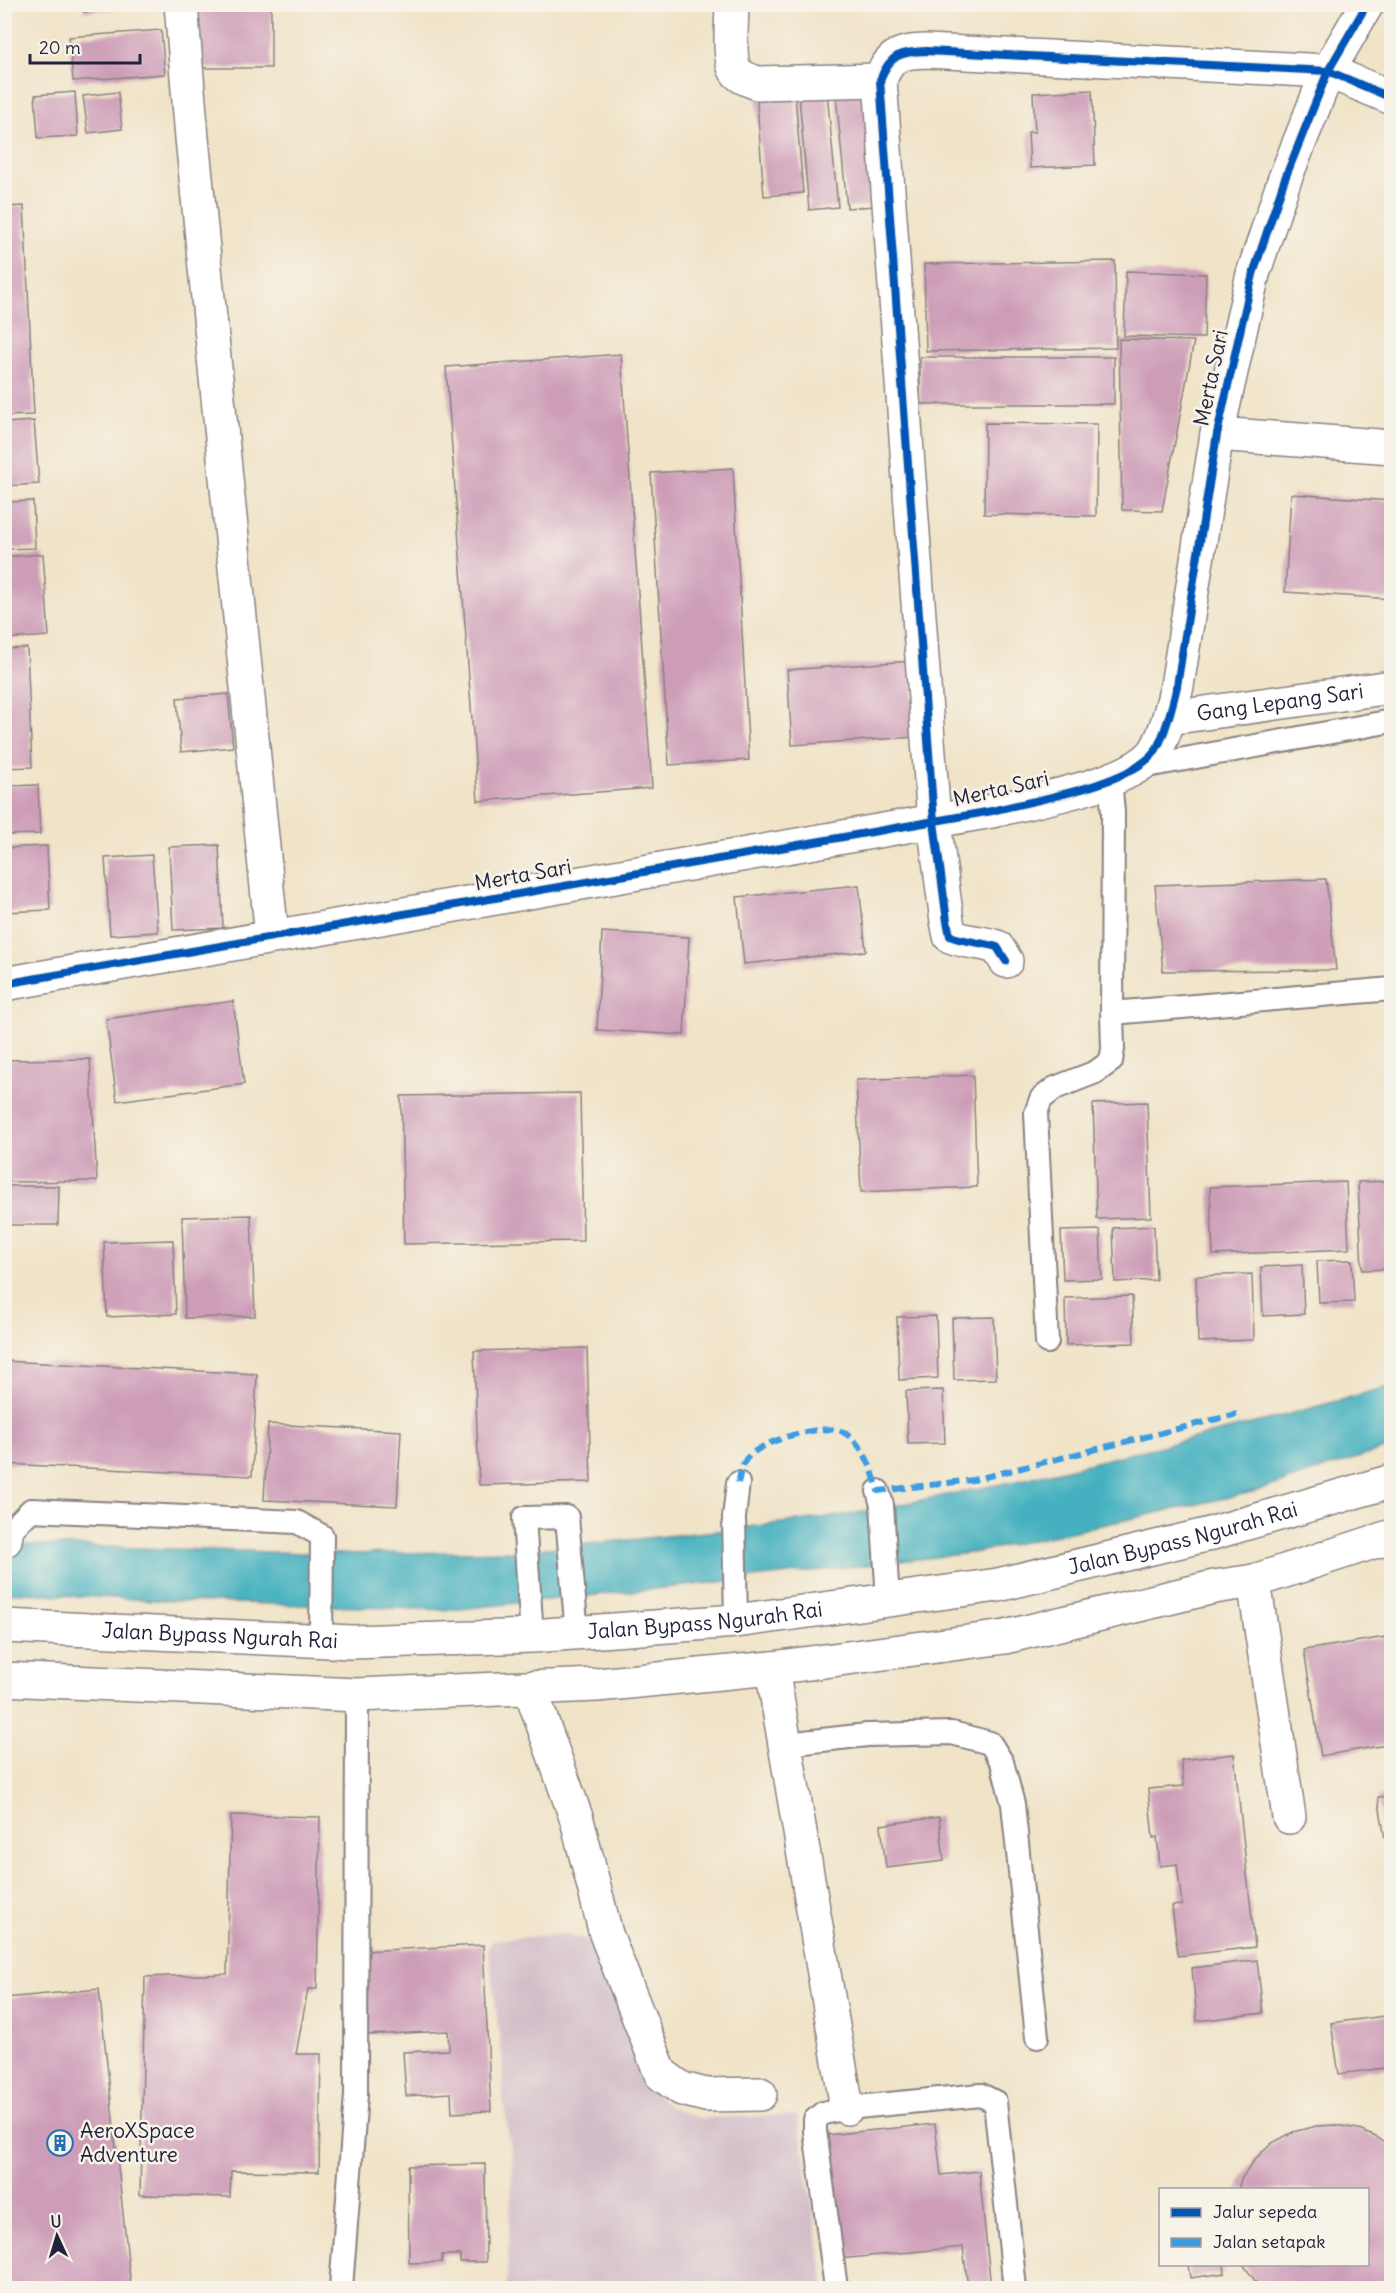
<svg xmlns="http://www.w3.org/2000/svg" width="1396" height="2293" font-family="Delius,sans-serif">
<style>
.industrial{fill:#d2bdc8}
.water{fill:#44b1c0;stroke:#336a7e;stroke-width:1.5}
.building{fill:#cd9db8}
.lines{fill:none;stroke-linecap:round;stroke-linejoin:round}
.lane-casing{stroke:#898281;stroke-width:26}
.street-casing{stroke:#898281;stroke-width:36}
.secondary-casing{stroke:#898281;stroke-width:36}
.highway-casing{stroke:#898281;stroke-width:36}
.lane{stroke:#fff;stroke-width:22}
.street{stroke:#fff;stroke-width:33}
.secondary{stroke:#fff;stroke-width:33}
.highway{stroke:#fff;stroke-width:33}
.quiet{stroke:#3c9ce2;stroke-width:6;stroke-dasharray:12 6;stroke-linecap:butt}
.cycleway-casing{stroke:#f7f3e8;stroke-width:11}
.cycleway{stroke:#0057b8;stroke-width:8}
.labels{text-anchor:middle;stroke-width:5;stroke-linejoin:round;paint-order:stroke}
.street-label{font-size:21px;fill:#22223b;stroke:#f7f3e8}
.poi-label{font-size:21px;fill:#22223b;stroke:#f7f3e8;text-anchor:start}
</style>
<rect width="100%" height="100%" fill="#f7f3e8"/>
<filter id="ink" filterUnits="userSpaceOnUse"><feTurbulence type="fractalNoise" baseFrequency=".0167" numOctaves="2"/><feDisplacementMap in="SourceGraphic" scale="12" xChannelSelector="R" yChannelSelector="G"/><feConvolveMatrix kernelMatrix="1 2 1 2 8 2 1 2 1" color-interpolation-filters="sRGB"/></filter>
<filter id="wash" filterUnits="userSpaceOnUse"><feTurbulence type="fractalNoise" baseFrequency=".008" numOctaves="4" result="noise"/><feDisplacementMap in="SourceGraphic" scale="24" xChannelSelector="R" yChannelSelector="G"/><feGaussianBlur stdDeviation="1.35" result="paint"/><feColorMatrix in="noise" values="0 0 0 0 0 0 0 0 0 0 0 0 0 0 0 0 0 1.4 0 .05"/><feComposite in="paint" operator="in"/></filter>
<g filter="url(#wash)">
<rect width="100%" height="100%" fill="#f0e3c7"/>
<polygon class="industrial" points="561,1934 593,1941 656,2093 669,2107 699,2118 798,2115 825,2288 506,2288 513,2160 503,2102 503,2064 488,1947 494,1940"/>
<polygon class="water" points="1391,1386 1391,1447 1253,1492 978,1552 702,1584 450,1610 152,1600 5,1592 4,1544 340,1554 519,1551 716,1531 853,1514 1026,1479 1272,1419"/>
<g id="blocks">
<g class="building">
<polygon points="83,4 144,4 144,6 84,12"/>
<rect x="197" y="5" width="74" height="63"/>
<polygon points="161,30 165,74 73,81 69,37"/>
<polygon points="826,82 838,207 809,210 798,85"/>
<polygon points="794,83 803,193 764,196 756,91"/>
<polygon points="1092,90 1095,165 1030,168 1028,132 1035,132 1033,93"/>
<polygon points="75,92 78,136 38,138 35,95"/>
<polygon points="118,92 122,129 88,133 83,96"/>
<polygon points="864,92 875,206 847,208 836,95"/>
<polygon points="4,96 6,96 10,139 4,140"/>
<polygon points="24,206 34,415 4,416 4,207"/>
<polygon points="1115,261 1116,348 926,351 924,264"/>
<polygon points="1126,271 1206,274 1204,338 1124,336"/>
<polygon points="1119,339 1194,341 1162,511 1122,510"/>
<polygon points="621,354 652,788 478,801 446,367"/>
<rect x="920" y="357" width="194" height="47"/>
<polygon points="34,421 39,484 4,486 4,423"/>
<polygon points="985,423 1097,424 1096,516 984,514"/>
<polygon points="733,468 749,760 669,765 651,473"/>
<polygon points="1291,494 1392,501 1392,599 1285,592"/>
<polygon points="33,501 35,548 4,549 4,502"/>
<polygon points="43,554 49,636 4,639 4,557"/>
<polygon points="27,648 32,767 4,768 4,649"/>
<polygon points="911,661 916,737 792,745 787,670"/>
<polygon points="228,694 233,747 181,752 177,698"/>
<polygon points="38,785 40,834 4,835 4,786"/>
<polygon points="219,845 223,928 173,930 169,847"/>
<polygon points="47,846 50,910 4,912 4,848"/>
<polygon points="152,855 158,932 110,935 105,858"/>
<polygon points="1326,879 1336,970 1163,971 1155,885"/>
<polygon points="859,885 866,951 744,964 737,897"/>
<polygon points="602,932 689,937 684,1035 597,1030"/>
<polygon points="233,1001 244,1084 117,1101 106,1019"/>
<polygon points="90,1059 97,1181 4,1182 4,1060"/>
<polygon points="973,1075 977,1187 861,1192 856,1080"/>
<polygon points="580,1093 583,1241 404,1244 401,1096"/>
<polygon points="1147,1102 1151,1217 1097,1219 1093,1104"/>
<polygon points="1392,1181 1392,1269 1362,1270 1358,1182"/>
<polygon points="1346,1182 1349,1249 1213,1255 1210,1187"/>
<polygon points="4,1186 59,1186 58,1225 8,1225 8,1320 4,1320"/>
<polygon points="251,1215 255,1316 185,1318 182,1217"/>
<polygon points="1154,1226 1156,1280 1115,1282 1113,1228"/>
<polygon points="1100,1230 1102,1279 1063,1280 1061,1231"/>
<polygon points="173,1240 176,1314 107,1317 104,1242"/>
<polygon points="1352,1260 1354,1302 1319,1303 1317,1261"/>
<polygon points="1302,1265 1304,1314 1263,1316 1261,1267"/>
<polygon points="1252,1274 1254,1340 1198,1342 1196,1276"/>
<polygon points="1132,1296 1134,1343 1066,1345 1065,1298"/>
<polygon points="936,1316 938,1378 899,1380 897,1317"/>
<polygon points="994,1317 996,1379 954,1380 952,1318"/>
<polygon points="587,1348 591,1482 479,1485 474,1351"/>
<polygon points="4,1361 257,1374 252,1476 4,1464"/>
<polygon points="943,1390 945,1443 908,1444 906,1391"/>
<polygon points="268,1424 401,1431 397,1506 264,1500"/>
<polygon points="1392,1636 1392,1744 1321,1756 1304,1650"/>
<polygon points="1234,1754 1255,1947 1178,1956 1172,1906 1182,1905 1177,1864 1160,1866 1157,1837 1153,1838 1148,1789 1184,1786 1181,1760"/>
<polygon points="1392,1796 1392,1838 1385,1839 1378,1797"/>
<polygon points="231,1815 320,1817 317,1989 308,1989 296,2054 321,2054 319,2172 231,2171 230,2197 140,2195 145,1977 227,1974"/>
<polygon points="939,1817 944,1861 886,1868 881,1825"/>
<polygon points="483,1945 491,2111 452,2113 451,2093 406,2096 403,2052 449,2050 448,2031 367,2035 363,1951"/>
<polygon points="1257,1960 1263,2013 1197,2021 1192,1968"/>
<polygon points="99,1989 131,2288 5,2288 5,1998"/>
<polygon points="1392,2015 1392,2067 1339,2074 1331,2023"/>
<polygon points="935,2124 941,2175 979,2171 991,2288 968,2288 963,2247 839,2259 826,2135"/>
<polygon points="1337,2125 1358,2129 1378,2138 1392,2148 1392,2288 1260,2288 1243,2264 1368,2264 1368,2190 1238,2190 1241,2179 1255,2159 1272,2143 1293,2132 1316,2126"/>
<polygon points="485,2164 486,2262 460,2262 460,2255 442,2255 442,2262 409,2263 408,2166"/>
<polygon points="1188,2264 1224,2264 1225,2273 1190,2278"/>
</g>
</g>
</g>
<g filter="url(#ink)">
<use href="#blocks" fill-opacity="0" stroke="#898281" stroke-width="1.5"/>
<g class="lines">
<g class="lane-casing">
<g id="lane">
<polyline points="1136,768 1392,721"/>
<polyline points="1112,1013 1392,989"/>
<polyline points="1047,1342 1036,1113 1041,1099 1055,1088 1096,1072 1111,1061 1113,1049 1112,1013 1113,812 1110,780"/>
<polyline points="878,1491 882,1505 888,1600"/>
<polyline points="6,1535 31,1510 297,1522 322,1536 321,1640"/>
<polyline points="736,1621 734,1518 738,1483"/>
<polyline points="532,1636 524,1518 567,1517 577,1634"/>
<polyline points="786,1744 867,1735 952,1733 990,1743 1002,1762 1013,1804 1037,2037"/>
<polyline points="341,2288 356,2095 357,1695"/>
<polyline points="836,2288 815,2131 815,2120 823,2113 847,2108 981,2095 995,2102 1015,2288"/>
</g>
</g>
<g class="street-casing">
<g id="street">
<polyline points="181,4 192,138 272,937"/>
<path d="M 732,4 C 732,19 728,60 736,71 C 741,78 750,80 757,83 L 880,80"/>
<polyline points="1217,434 1392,447"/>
<path id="s1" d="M 1169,718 L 1392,687"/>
<path d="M 1006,961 L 997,947 C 981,942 964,942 950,936 L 947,921 L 934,822 L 880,80 C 890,54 901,52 926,51 L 1328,71 L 1392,98"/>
<polyline points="5,1540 6,1535"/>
<polyline points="1254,1581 1289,1817"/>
<polyline points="772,1668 847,2108"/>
<polyline points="530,1688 577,1820 606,1934 661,2074 682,2089 706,2095 760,2094"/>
</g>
</g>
<g class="secondary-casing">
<path id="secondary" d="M 4,984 L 992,811 C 1034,800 1123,786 1152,755 C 1164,742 1173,703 1177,686 L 1217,434 L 1253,274 L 1284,181 L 1328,71 L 1367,4"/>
</g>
<g class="highway-casing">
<g id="highway">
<path id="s2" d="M 4,1626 L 352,1642 L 532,1636 L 736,1621 L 998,1585 L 1206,1535 L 1392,1481"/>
<polyline points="4,1679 357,1695 597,1685 772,1668 1005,1637 1214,1587 1254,1581 1392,1536"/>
</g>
</g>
<use href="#lane" class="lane"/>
<use href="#street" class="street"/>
<use href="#secondary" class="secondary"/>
<use href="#highway" class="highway"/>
<path class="quiet" d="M 738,1483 C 740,1476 741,1467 745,1461 C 755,1442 824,1422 843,1432 C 863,1443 873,1470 878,1491 L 973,1480 L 1237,1414"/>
<g class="cycleway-casing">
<g id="cycleway">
<path d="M 1006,961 L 997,947 C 981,942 964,942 950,936 L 947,921 L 934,822 L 880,80 C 890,54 901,52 926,51 L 1328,71 L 1392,98"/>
<path d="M 4,984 L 992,811 C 1034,800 1123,786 1152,755 C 1164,742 1173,703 1177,686 L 1217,434 L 1253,274 L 1284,181 L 1328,71 L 1367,4"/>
</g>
</g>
<use href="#cycleway" class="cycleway"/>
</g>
</g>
<defs>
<g id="building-ring" transform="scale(1.35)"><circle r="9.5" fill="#f7f3e8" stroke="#1f6fb2" stroke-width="1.5"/><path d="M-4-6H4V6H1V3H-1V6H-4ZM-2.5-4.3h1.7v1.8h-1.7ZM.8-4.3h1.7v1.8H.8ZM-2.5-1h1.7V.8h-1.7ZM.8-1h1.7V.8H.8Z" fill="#1f6fb2"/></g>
</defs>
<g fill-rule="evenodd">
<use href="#building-ring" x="60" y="2143"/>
</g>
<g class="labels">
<g class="street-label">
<text transform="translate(1211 378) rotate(-78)" y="7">Merta Sari</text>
<text dy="7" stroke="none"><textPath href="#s1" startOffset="112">Gang Lepang Sari</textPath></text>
<text transform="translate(1001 789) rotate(-13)" y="7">Merta Sari</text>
<text transform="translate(523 875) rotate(-10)" y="7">Merta Sari</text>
<text dy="7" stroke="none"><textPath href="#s2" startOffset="1188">Jalan Bypass Ngurah Rai</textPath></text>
<text dy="7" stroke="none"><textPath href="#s2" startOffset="702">Jalan Bypass Ngurah Rai</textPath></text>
<text dy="7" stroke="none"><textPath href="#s2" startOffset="216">Jalan Bypass Ngurah Rai</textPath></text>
</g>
<g class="poi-label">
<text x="80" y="2138">AeroXSpace<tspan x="80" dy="24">Adventure</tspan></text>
</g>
</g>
<rect width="1396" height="2293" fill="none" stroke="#f7f3e8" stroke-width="24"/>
<rect x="1159" y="2188" width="210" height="78" fill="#f7f3e8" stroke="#a29fa3" stroke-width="1.5"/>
<rect x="1171" y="2208" width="30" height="9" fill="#0057b8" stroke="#a29fa3" stroke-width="1.5"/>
<text x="1213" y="2218" font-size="18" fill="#22223b">Jalur sepeda</text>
<rect x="1171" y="2238" width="30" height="9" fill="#3c9ce2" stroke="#a29fa3" stroke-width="1.5"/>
<text x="1213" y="2248" font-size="18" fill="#22223b">Jalan setapak</text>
<g transform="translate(57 2236) rotate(356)" stroke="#f7f3e8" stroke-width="4.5" paint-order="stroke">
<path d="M0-4.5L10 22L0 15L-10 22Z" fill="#22223b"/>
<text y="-9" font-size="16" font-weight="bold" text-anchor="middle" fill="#22223b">U</text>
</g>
<path d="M30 54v9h110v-9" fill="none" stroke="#22223b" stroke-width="3"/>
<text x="39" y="54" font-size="18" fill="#22223b" stroke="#f7f3e8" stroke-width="4.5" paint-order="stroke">20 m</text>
</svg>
